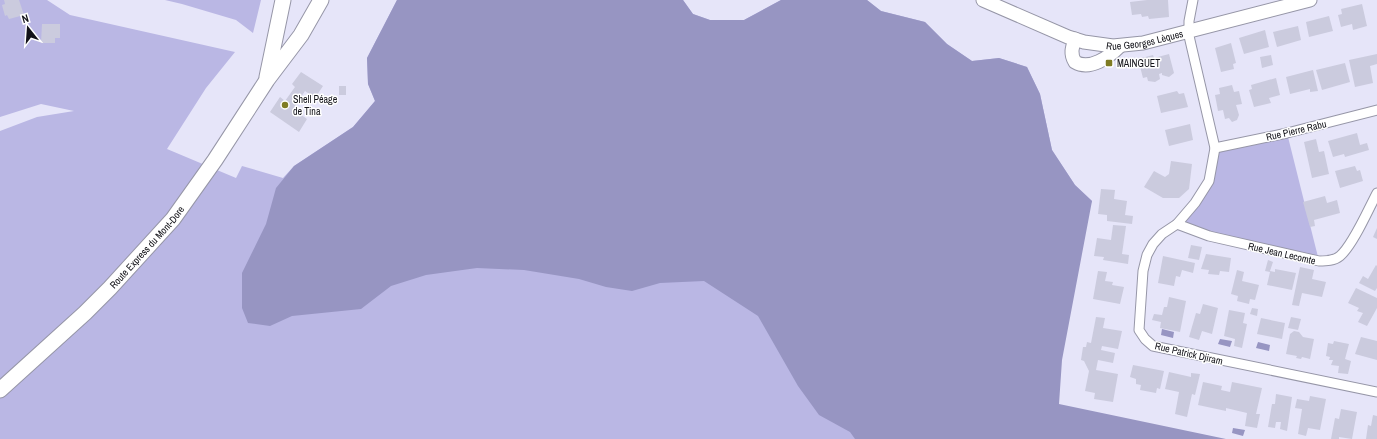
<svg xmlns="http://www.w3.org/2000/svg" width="1377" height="439" font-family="'Archivo Narrow',sans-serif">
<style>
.green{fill:#bab7e4}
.water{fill:#9795c2}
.building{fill:#cbcbde}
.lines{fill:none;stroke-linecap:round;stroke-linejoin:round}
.street-casing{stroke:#9696a7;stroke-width:11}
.secondary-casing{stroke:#9696a7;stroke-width:15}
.primary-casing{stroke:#9696a7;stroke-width:17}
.street{stroke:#fff;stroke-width:9}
.secondary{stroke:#fff;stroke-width:13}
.primary{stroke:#fff;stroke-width:15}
.poi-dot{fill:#7f7c23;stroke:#fff;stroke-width:1.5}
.labels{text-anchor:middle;stroke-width:3;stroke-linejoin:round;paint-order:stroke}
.street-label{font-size:10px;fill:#121218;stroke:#fff}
.poi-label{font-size:10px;fill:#121218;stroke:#fff;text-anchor:start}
</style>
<rect width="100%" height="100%" fill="#e6e5f9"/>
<g class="green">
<polygon points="0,0 47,0 70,15 235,52 206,88 167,149 236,178 242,166 283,178 294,166 353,127 375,101 368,84 367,58 397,0 683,0 693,14 710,20 744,20 781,0 867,0 881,11 925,22 947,44 972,61 999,58 1027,67 1040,94 1052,150 1075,185 1092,201 1000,439 0,439 0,131 37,117 74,111 41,104 0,117"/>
<polygon points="165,0 261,0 253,33 236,20 182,4"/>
<polygon points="1287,133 1319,261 1177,224 1209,181 1215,148"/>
</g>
<g class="water">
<polygon points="397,0 683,0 693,14 710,20 744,20 781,0 867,0 881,11 925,22 947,44 972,61 999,58 1027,67 1040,94 1052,150 1075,185 1092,201 1062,360 1059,404 1226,439 855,439 850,432 819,415 798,386 758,316 704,281 660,283 632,291 606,287 579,279 524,270 477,268 426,275 391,286 361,309 292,316 270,326 248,323 242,308 242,273 266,224 276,188 294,166 353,127 375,101 368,84 367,58"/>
<polygon points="1162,329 1174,332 1173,338 1161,335"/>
<polygon points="1220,339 1232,341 1230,347 1218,344"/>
<polygon points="1258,342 1270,345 1269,351 1256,348"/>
<polygon points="1233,428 1245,430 1243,436 1232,433"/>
</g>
<g class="building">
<polygon points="4,0 19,0 24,15 9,19 7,15 5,16 2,5 5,4"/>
<polygon points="1147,0 1168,0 1169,17 1149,19 1148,16 1142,17 1141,14 1132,15 1130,2"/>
<polygon points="1362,4 1367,26 1353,30 1352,24 1341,27 1338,15 1342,14 1341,9"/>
<polygon points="1329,16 1333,31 1309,37 1306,22"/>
<polygon points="42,24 60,24 60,38 55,38 55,43 41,43"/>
<polygon points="1298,26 1301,40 1277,47 1273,32"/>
<polygon points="1265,30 1269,47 1244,54 1239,38"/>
<polygon points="1231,43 1236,63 1233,64 1234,69 1221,72 1215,48"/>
<polygon points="1169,54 1174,73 1169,77 1162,75 1162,73 1159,74 1160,79 1155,82 1148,81 1147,77 1143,78 1138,59 1153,55 1154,58"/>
<polygon points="1377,54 1377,64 1370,66 1373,83 1355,87 1349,60"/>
<polygon points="1271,55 1273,65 1262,68 1260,57"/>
<polygon points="1345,63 1350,82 1322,90 1316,70"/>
<polygon points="1313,70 1318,91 1310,92 1310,89 1290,94 1286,77"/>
<polygon points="301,72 323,86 315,98 305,91 293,109 307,119 299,132 270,112 280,97 285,101 295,87 292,84"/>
<polygon points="1276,78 1280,95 1269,98 1271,103 1254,107 1249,90 1252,89 1251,85"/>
<polygon points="1232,85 1234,92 1239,91 1242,104 1236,105 1239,115 1237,120 1232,122 1229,118 1225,119 1223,110 1218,111 1215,95 1220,94 1219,88"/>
<rect x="339" y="86" width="7" height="9"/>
<polygon points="1177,91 1179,94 1184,93 1188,107 1161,113 1157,96"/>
<polygon points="1190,124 1193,140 1169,146 1165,130"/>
<polygon points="1357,133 1360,145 1367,143 1369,150 1345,157 1344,154 1333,157 1328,141"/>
<polygon points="1316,139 1319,152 1324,151 1329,174 1312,178 1304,142"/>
<polygon points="1171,161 1192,164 1189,189 1179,198 1163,198 1144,187 1154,171 1165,177 1169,174"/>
<polygon points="1355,166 1357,171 1360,170 1363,181 1340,188 1335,171"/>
<polygon points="1101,189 1115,190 1114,199 1127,201 1125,215 1133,216 1132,224 1107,221 1107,215 1098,214"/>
<polygon points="1325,196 1327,203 1337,200 1340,213 1314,220 1315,226 1310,227 1303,202"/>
<polygon points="1113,225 1126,226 1122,254 1129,255 1128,264 1103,260 1104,257 1094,256 1097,238 1111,240"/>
<polygon points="1377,228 1377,239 1373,237"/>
<polygon points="1191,245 1202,247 1199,260 1188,258"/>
<polygon points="1206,254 1231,258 1229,272 1220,271 1219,275 1208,274 1209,270 1201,269"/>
<polygon points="1163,256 1195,263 1193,273 1182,270 1180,277 1176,276 1174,286 1158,283"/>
<polygon points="1268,260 1273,262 1270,271 1275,272 1275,269 1296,273 1292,290 1267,285 1270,272 1265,271"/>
<polygon points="1376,265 1377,266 1377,288 1375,291 1359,283 1363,276 1368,279"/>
<polygon points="1300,267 1314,270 1312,279 1326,282 1322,297 1302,293 1299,306 1292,305"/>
<polygon points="1237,270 1244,272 1242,281 1259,285 1255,300 1250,299 1249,304 1237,301 1238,296 1231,294"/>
<polygon points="1098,271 1107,272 1105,281 1113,282 1112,285 1124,287 1120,304 1093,299"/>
<polygon points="1356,288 1377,298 1377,308 1367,326 1358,322 1363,313 1357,311 1359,308 1348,303"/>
<polygon points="1169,297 1186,301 1180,332 1160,328 1161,322 1152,320 1154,314 1162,315 1164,307 1167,307"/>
<polygon points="1203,304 1218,308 1212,334 1202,331 1199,340 1189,337 1196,313 1200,314"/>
<polygon points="1252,308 1258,309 1257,316 1250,314"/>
<polygon points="1229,310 1245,313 1243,323 1247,324 1242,348 1234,346 1235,339 1224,336"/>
<polygon points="1096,317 1105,318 1103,328 1122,331 1118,349 1102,346 1101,350 1115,353 1113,363 1098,360 1096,370 1118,374 1113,402 1094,399 1095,393 1085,391 1089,371 1084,361 1081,360 1083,347 1086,347 1087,342 1091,343"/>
<polygon points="1291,317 1301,319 1298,330 1288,328"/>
<polygon points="1261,318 1285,323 1282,339 1257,334"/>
<polygon points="1294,331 1299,332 1303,337 1314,339 1310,359 1302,357 1301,359 1296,358 1297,356 1286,354 1290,334"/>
<polygon points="1361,337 1377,341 1377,360 1355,354"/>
<polygon points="1334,341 1349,344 1345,359 1351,361 1348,374 1338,373 1339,366 1331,365 1333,360 1329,360 1330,357 1326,356 1328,343 1333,344"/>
<polygon points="1133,365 1164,371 1160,389 1157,388 1156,393 1140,390 1141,385 1136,384 1136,379 1130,377"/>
<polygon points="1169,372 1191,377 1191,373 1200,374 1195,395 1192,394 1187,417 1175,414 1179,392 1165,389"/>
<polygon points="1203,382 1222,386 1221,390 1230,392 1232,382 1262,388 1256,414 1260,414 1257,428 1245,426 1247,413 1226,408 1226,411 1198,405"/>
<polygon points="1276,394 1292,397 1287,431 1280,429 1281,422 1276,422 1275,428 1268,427 1272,404 1275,404"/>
<polygon points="1310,396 1326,399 1320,430 1308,428 1306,436 1298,434 1302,409 1295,408 1297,399 1309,401"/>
<polygon points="1341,409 1357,412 1352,439 1339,437 1339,439 1331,439 1335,418 1339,419"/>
<polygon points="1373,415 1377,416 1377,439 1366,439 1368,425 1371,426"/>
</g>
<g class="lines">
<g class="street-casing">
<g id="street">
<polyline points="1193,0 1189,21 1189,36 1215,148 1209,181 1195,203 1177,224 1162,234 1153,244 1147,255 1143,271 1139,330 1145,339 1153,346 1377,392"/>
<polyline points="1215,148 1287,133 1377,110"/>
<path d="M 1177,224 L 1209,236 L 1319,261 C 1326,261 1334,261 1340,256 C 1353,245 1368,210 1377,193"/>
</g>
</g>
<g class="secondary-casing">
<g id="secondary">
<path id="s1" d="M 983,0 L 1068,37 L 1084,42 L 1113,46 L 1143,43 L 1310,0"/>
<path d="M 1075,39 C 1072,48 1070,54 1075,62 C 1090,71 1109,57 1120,46"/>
</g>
</g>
<g class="primary-casing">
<g id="primary">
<polyline points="267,77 283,0"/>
<path id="s2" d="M 0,390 L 85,313 L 110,288 L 173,219 L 215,160 L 267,80 L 301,35 L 321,0"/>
</g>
</g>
<use href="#street" class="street"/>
<use href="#secondary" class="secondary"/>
<use href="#primary" class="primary"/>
</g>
<g class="poi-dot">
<rect x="1105" y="59" width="8" height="8" rx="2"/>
<circle cx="285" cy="105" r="4"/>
</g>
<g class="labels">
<g class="street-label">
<text dy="4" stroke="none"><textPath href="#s1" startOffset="171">Rue Georges Lèques</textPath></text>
<text transform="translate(1296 130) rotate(-13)" y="4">Rue Pierre Rabu</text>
<text dy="4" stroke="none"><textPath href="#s2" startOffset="205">Route Express du Mont-Dore</textPath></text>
<text transform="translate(1282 253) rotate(13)" y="4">Rue Jean Lecomte</text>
<text transform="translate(1189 353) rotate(13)" y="4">Rue Patrick Djiram</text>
</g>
<g class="poi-label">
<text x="1117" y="67">MAINGUET</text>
<text x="293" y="103">Shell Péage<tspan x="293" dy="12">de Tina</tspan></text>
</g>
</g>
<g transform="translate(28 28) rotate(343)" stroke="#ffffff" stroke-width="3" paint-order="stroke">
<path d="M0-3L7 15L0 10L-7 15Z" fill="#121218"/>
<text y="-6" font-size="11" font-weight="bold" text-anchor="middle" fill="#121218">N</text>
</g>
</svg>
